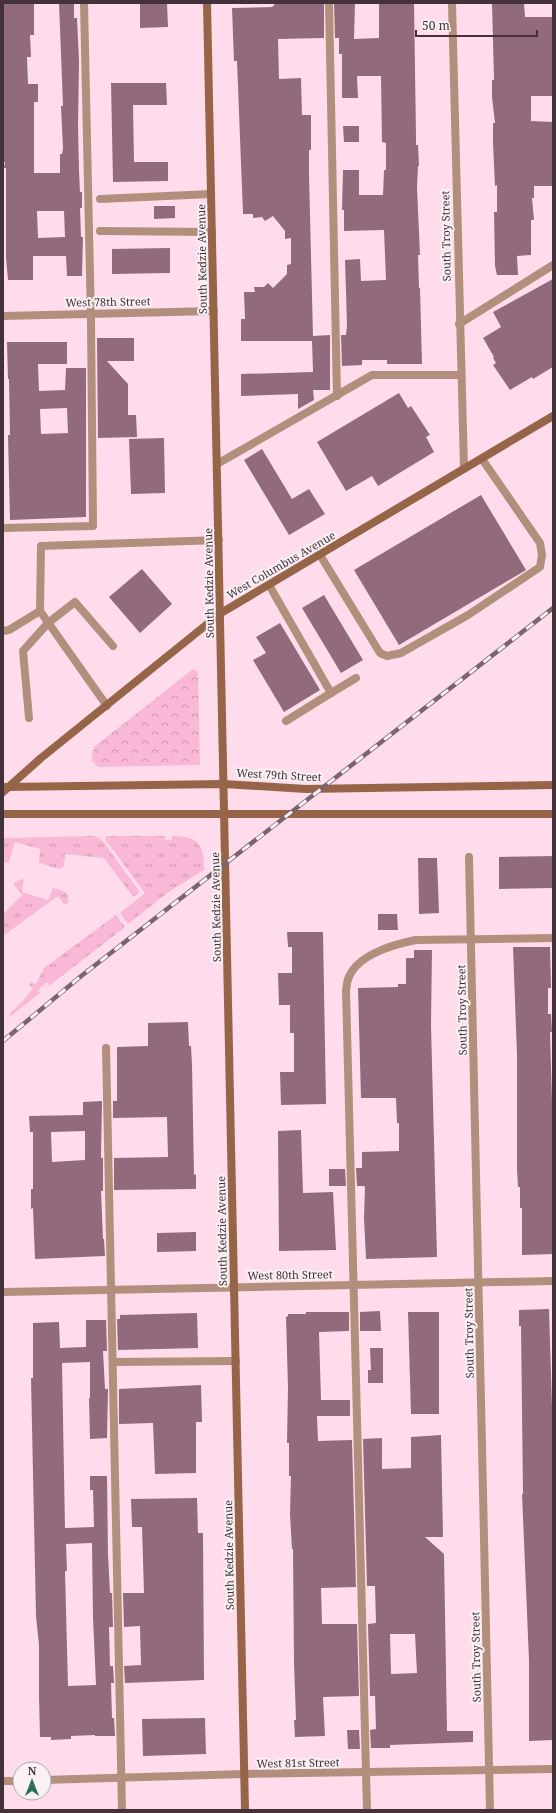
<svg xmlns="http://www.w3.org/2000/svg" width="556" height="1813" font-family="'Noto Serif',serif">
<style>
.grass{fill:url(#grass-tufts)}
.park{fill:url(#park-crowns)}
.building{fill:#916b7c;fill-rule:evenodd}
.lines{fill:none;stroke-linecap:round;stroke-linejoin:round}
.lane{stroke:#b28f7c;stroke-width:8}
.street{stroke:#b28f7c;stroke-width:8}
.secondary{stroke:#966548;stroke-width:8}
.rail-casing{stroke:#7b646e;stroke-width:4.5}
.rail{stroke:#faf1f5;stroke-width:3;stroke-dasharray:9;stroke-linecap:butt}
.labels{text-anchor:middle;stroke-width:4;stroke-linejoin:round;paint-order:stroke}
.street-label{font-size:11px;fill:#433239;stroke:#faf1f5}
</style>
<defs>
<pattern id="grass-tufts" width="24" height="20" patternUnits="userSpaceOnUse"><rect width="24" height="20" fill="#f9b9d6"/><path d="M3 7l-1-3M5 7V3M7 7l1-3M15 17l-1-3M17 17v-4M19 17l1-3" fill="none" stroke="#cb97af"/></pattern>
<pattern id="park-crowns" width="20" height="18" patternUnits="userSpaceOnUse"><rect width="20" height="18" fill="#f9b9d6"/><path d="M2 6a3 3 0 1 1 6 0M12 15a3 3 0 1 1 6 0" fill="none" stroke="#cb97af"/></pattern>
</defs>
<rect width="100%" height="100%" fill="#ffdceb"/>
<g class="grass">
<polygon points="95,836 102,840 140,892 133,897 104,858 65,854 64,866 59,869 39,863 40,849 15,842 9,862 6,863 3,860 3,838"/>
<path d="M 106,836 L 165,836 L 165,840 L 172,840 L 172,836 C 199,836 204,845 204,870 L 170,891 L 128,924 L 120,913 L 145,893 L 105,839 Z"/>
<path d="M 24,879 L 22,892 L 48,900 L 53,888 C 63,890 70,892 68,904 L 64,904 L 58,896 L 3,936 L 3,914 L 22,895 L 13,884 L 19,880 Z"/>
<polygon points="116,915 125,927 50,985 47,982 38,990 40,993 11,1016 9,1014 22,1002 33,988 29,985 31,982 36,984 44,968"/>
</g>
<polygon class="park" points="193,669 198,672 200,765 98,767 92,761 92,755 94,747"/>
<g class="building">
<path d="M 3,3 L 34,3 L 34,35 L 30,35 L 31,57 L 27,57 L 28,84 L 38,84 L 38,102 L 34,102 L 34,173 L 60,173 L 60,154 L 62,154 L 63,149 L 61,106 L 63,106 L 59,3 L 74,3 L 74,18 L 77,18 L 79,61 L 78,126 L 79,171 L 80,192 L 82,192 L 82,208 L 80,208 L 81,237 L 83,237 L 82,276 L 67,276 L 66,256 L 33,256 L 33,280 L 8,280 L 6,258 L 6,168 L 4,168 L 5,162 L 3,162 ZM 37,211 L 64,211 L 65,237 L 38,238 Z"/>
<polygon points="140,3 167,3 168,27 140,28"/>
<polygon points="276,3 324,3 324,38 278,39 279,79 301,78 302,115 311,115 311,150 309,150 309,175 313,336 330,335 330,390 313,390 314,400 298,409 298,394 241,396 241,374 313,372 312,341 241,341 241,319 245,319 244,292 255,292 254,287 264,287 268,283 273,288 287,274 287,265 291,264 291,238 285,239 285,231 273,216 265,221 262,217 253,218 253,214 243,214 237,61 234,61 232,8 272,7"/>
<polygon points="334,3 355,3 354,39 379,38 379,3 414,3 416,136 416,145 418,145 419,166 418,166 417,187 420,255 418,255 419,288 420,288 422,364 387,364 387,360 362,360 362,365 342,366 341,335 346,335 347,325 345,260 360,259 361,281 386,280 384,230 344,231 344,210 342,210 343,170 359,170 359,195 383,195 384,170 386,170 386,143 382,142 381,76 357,76 358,98 342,98 342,54 339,54 339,38 335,38"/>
<polygon points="492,3 524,3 525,17 553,17 553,96 531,96 531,121 553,122 553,186 534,186 534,198 532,198 534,220 531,220 531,255 517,256 518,275 497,275 495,266 494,212 497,212 497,185 495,186 493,143 493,123 495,123 492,97 492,80 494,80"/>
<polygon points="111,83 166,83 167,105 133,105 134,162 168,162 168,181 113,182"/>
<polygon points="343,126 359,126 359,142 344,142"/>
<polygon points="154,206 175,206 175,218 154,219"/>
<polygon points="170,248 170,273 112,274 112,249"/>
<polygon points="553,279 553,367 533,379 532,377 510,390 493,365 496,363 493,358 494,357 483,338 501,327 493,312"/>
<polygon points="97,338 134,338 134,361 107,361 128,384 128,415 136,415 137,437 98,438"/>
<path d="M 7,342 L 67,342 L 67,364 L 38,364 L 39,391 L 65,390 L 66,368 L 86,368 L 86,517 L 10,520 L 8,435 L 10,435 L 9,379 L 8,379 ZM 67,408 L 68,433 L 41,434 L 40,409 Z"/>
<polygon points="399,393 408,408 411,406 430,435 426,437 434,452 378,486 372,476 346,491 317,442"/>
<polygon points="164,438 165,493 131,494 129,439"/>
<polygon points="262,449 292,499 309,489 325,514 289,535 244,460"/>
<polygon points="481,495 526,570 399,645 354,570"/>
<polygon points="142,569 172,604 140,633 109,597"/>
<polygon points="324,595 363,660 341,673 302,608"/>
<polygon points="280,623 320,690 284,712 253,660 266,653 256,637"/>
<polygon points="553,856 553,888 499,889 499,857"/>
<polygon points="418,858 437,858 439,913 419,914"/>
<polygon points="378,914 397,914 398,930 378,930"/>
<polygon points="287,932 323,932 326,1104 281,1105 280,1072 294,1072 294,1033 290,1033 290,1005 279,1005 278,973 292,973 292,947 288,947"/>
<polygon points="513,947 550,947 551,988 548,988 548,1014 551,1014 552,1032 550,1032 552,1102 553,1102 553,1254 522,1255 522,1208 520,1208 520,1187 518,1187 517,1169 517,1055"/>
<polygon points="414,950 432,950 431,1025 437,1257 366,1259 364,1218 365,1187 364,1186 357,1186 356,1168 362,1168 362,1152 399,1151 399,1123 397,1123 396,1098 361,1098 358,988 398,987 398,984 406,984 406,958 414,958"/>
<polygon points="188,1022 189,1046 191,1046 192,1065 194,1175 196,1174 196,1189 114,1190 114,1158 168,1157 167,1117 113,1118 113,1101 117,1101 117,1047 148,1046 148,1023"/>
<path d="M 102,1101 L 101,1158 L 103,1158 L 103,1191 L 101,1191 L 103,1239 L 104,1239 L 105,1256 L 35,1259 L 33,1208 L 31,1209 L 31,1189 L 33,1189 L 33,1132 L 30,1132 L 29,1116 L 83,1115 L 83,1102 ZM 85,1131 L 85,1160 L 52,1162 L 51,1132 Z"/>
<polygon points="301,1130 303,1193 333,1192 336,1250 279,1251 278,1131"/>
<polygon points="329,1169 345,1169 346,1186 329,1186"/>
<polygon points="196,1232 196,1251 157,1252 157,1233"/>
<polygon points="549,1309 553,1440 553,1740 529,1741 529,1660 522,1494 523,1494 521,1326 519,1326 519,1310"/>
<polygon points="380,1311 381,1331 360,1331 360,1312"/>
<polygon points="306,1312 349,1312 349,1331 319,1332 321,1400 350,1400 350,1416 317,1416 318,1441 352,1440 356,1587 321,1588 322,1624 357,1624 359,1696 323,1697 325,1736 295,1737 294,1720 296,1720 294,1663 293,1549 292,1549 290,1514 291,1476 289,1476 289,1443 287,1443 288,1388 286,1317 288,1316 288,1314 306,1314"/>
<polygon points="408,1312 439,1312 439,1414 411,1414"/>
<polygon points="197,1313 198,1348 118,1350 117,1319 120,1319 120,1315"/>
<path d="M 86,1320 L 106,1320 L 107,1351 L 103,1351 L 105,1389 L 108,1389 L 107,1438 L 90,1439 L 89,1398 L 90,1398 L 90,1362 L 62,1363 L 65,1528 L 94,1527 L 93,1490 L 90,1490 L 90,1476 L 107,1476 L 108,1554 L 110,1593 L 112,1593 L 113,1627 L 109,1627 L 110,1666 L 113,1666 L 114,1683 L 111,1683 L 112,1718 L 114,1718 L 115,1736 L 95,1736 L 95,1735 L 71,1736 L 71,1739 L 51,1740 L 51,1737 L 40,1737 L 39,1696 L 39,1645 L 36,1616 L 31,1378 L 33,1378 L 33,1323 L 59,1322 L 60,1348 L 86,1347 ZM 92,1543 L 93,1618 L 96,1685 L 68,1686 L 65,1571 L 67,1571 L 66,1544 Z"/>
<polygon points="370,1348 383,1348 383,1383 368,1383 368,1370 371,1370"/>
<polygon points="201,1385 202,1422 196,1422 196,1473 155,1474 153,1423 119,1424 119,1389"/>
<path d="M 441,1435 L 443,1537 L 425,1537 L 444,1554 L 447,1731 L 473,1731 L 473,1742 L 390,1745 L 390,1748 L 371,1748 L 370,1730 L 376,1729 L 375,1696 L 370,1696 L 368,1624 L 376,1623 L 375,1586 L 367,1586 L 363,1439 L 382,1438 L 382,1469 L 411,1468 L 411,1437 ZM 390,1634 L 415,1634 L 417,1673 L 391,1674 Z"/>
<polygon points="197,1498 198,1533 203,1533 204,1680 125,1683 124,1666 141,1665 140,1626 124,1627 123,1593 144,1593 142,1527 132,1527 131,1499"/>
<polygon points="205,1718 206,1754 143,1756 142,1719"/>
<polygon points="347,1730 359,1730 360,1749 348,1749"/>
</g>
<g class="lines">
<g class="lane">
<polyline points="329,3 337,396"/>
<polyline points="100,199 211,194"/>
<polyline points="100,231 212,232"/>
<polyline points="459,324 553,265"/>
<polyline points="217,464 372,375 460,375"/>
<polyline points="3,528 93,526 91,321 84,3"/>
<polyline points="320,555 380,653 387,656 401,653 468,615 540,567 542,555 540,543 482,459"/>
<polyline points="269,585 331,693 286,721"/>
<polyline points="40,611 41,546 219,540"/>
<polyline points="3,631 9,630 40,611 107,706"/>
<polyline points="331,693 356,678"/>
<polyline points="29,718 23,651 48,623 75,602 113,646"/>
<polyline points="106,1048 122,1810"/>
<polyline points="113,1362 236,1361"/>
<path d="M 367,1810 L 346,990 C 347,985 347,979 350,975 C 360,954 395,944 416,940 L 553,938"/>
</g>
<g class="street">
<polyline points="452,3 464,469"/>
<polyline points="3,316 214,311"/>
<polyline points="469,857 490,1810"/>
<polyline points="3,1292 553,1281"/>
<polyline points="44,1780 244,1774 553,1769"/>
<polyline points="3,1781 20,1781"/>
</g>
<g class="secondary">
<polyline points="207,3 245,1810"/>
<polyline points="6,787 224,784 306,789 553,785"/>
<polyline points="3,792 41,758 221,613 553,416"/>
<polyline points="3,814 553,814"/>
</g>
<g class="rail-casing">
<polyline id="rail" points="3,1041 80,977 553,608"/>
</g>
<use href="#rail" class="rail"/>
</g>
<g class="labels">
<g class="street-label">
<text transform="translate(446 236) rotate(-91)" y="4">South Troy Street</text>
<text transform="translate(202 259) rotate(-91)" y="4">South Kedzie Avenue</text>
<text transform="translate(108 302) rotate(-1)" y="4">West 78th Street</text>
<text transform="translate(281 565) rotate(-30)" y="4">West Columbus Avenue</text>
<text transform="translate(209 583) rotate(-91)" y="4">South Kedzie Avenue</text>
<text transform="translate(279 775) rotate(3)" y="4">West 79th Street</text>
<text transform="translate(216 907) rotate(-91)" y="4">South Kedzie Avenue</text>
<text transform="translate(462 1010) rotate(-91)" y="4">South Troy Street</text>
<text transform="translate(222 1231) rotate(-91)" y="4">South Kedzie Avenue</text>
<text transform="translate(290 1275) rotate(-1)" y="4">West 80th Street</text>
<text transform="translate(469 1333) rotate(-91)" y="4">South Troy Street</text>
<text transform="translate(229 1555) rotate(-91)" y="4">South Kedzie Avenue</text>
<text transform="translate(476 1657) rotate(-91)" y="4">South Troy Street</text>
<text transform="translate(298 1763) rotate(-1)" y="4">West 81st Street</text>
</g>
</g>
<rect width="556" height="1813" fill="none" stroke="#433239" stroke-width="8"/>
<g transform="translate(32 1781)"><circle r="19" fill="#faf1f5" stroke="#b1a5aa"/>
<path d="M0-3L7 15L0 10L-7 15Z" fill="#2f6e5a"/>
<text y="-6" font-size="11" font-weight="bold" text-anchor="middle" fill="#433239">N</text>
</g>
<path d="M416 30v6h121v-6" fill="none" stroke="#433239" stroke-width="2"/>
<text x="422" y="30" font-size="12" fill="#433239" stroke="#faf1f5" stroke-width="3" paint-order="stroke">50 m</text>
</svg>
